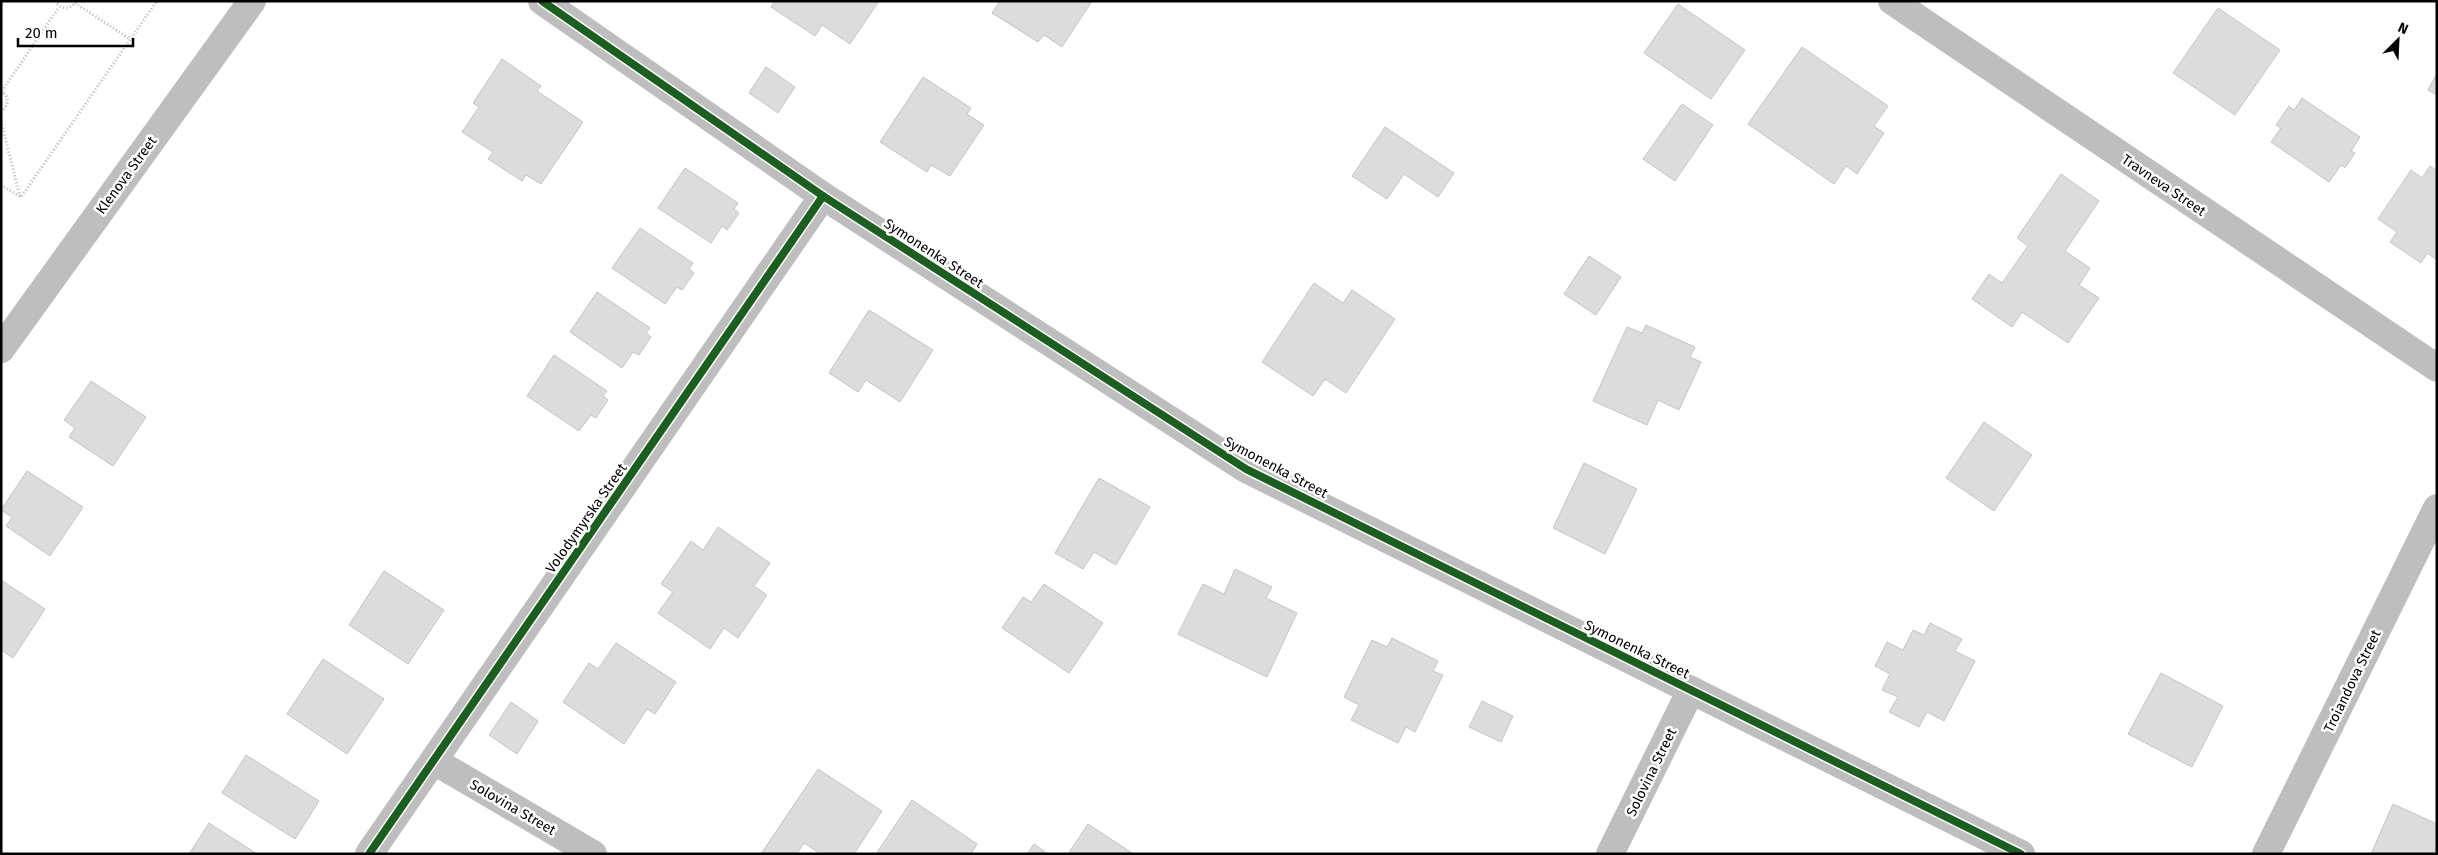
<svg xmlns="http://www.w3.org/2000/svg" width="2438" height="855" font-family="'Fira Sans',sans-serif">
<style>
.building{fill:#dcdcdc;stroke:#c5c5c5}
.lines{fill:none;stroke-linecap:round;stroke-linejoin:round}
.path{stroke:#b8b8b8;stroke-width:3;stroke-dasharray:1 2.5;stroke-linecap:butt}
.street{stroke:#bebebe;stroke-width:28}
.cycleway-casing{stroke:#fff;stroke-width:11}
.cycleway{stroke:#1b5e20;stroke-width:8}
.labels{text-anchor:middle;stroke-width:5;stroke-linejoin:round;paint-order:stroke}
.street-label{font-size:14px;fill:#000;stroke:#fff}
</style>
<rect width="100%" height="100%" fill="#fff"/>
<g class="building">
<polygon points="775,1 879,1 850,44 822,25 815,36 771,7"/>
<polygon points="1000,1 1092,1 1062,47 1044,35 1038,42 992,13"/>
<polygon points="1678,4 1745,50 1711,99 1644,53"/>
<polygon points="2218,8 2280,50 2235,115 2173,73"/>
<polygon points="1802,47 1888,106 1874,126 1884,133 1857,174 1846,166 1834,184 1748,124"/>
<polygon points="502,59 541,86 537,91 583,122 541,184 526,175 522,181 488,159 493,152 462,132 479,107 473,103"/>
<polygon points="766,67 795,87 778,113 749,93"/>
<polygon points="2437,73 2437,95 2428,90"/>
<polygon points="923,77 971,108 967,114 984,125 950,176 931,165 927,172 880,142"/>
<polygon points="2302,98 2360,137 2351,151 2355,153 2345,168 2341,165 2329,182 2271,142 2281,128 2276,125 2289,106 2294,110"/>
<polygon points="1682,104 1713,125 1675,181 1643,159"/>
<polygon points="1385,127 1454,173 1438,197 1404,174 1387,199 1352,176"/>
<polygon points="2430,166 2437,171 2437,260 2427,253 2421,263 2390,242 2397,232 2378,219 2411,170 2422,178"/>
<polygon points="685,168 738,203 734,209 739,213 727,230 722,226 711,243 658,208"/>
<polygon points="2061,174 2099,201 2065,251 2090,268 2079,285 2099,298 2068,343 2022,312 2012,327 1972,299 1989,274 2002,283 2028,246 2017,238"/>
<polygon points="640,228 693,263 689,269 694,273 682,290 677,287 665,304 612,268"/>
<polygon points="1589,256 1621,277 1596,315 1564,294"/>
<polygon points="1314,283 1343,303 1352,290 1395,319 1346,393 1325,379 1313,396 1262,362"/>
<polygon points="597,292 650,328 646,333 651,337 639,355 633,352 622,368 570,332"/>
<polygon points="869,310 933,350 900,402 866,380 858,392 829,373"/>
<polygon points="1646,325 1695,347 1690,357 1701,362 1679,410 1658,400 1647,425 1593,401 1627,327 1642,333"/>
<polygon points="554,355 607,391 603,396 608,400 596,418 591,415 579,431 527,396"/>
<polygon points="91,381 146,417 113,466 69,437 75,428 64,420"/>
<polygon points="1984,422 2032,455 1994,511 1946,478"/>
<polygon points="1584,463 1637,489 1605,554 1553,528"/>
<polygon points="27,471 83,507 50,556 6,526 12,517 1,510"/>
<polygon points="1099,478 1150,507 1116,565 1094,552 1083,569 1055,553"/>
<polygon points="718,527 770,563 754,586 767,595 738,638 724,628 710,649 658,613 673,592 661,584 691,541 703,550"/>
<polygon points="1235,569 1272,587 1266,598 1297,613 1267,677 1178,634 1203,584 1224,594"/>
<polygon points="384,571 444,610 408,664 349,625"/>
<polygon points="1,580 45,609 13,658 1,650"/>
<polygon points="1044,584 1103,623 1069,673 1002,628 1023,597 1031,602"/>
<polygon points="1930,623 1962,639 1955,651 1975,661 1944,721 1927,712 1919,727 1889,712 1898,697 1882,690 1890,674 1875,666 1887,642 1903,650 1913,630 1924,635"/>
<polygon points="1392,638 1438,661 1433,671 1443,675 1415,732 1406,727 1398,743 1351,720 1359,705 1344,697 1372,640 1387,647"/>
<polygon points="616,643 676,682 655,714 647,709 624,744 563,702 589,663 598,669"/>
<polygon points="323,659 384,699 347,754 287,714"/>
<polygon points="2161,673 2223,706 2192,767 2128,734"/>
<polygon points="1482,701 1513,716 1501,742 1469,727"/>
<polygon points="511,702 538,721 517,754 489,735"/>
<polygon points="246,755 319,801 295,839 222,793"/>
<polygon points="818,769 882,811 854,854 821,854 804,843 797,854 761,854"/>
<polygon points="912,800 977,844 971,854 876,854"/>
<polygon points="2393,804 2437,824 2437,854 2371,854"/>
<polygon points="209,823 234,839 257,854 189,854"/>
<polygon points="1088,824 1132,853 1068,854"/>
<polygon points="1034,844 1048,854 1027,854"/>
</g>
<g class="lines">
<g class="path">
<path d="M 55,1 C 61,10 69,10 76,2"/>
<polyline points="75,3 130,39"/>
<path d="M 1,91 C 10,97 9,105 1,112"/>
<polyline points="2,91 59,7"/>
<polyline points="1,121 20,197"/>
<polyline points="1,185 21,197 157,1"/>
</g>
<g class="street">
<polyline points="542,1 823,196 1246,469 2021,854"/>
<polyline points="1892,1 2437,368"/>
<polyline points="1,349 252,1"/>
<polyline points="434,761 593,854"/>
<polyline points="369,854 823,196"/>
<polyline points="1610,854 1691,690"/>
<polyline points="2266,854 2437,508"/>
</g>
<g class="cycleway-casing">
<g id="cycleway">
<polyline points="542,1 823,196 1246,469 2021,854"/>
<polyline points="369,854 823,196"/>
</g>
</g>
<use href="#cycleway" class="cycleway"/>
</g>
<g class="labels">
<g class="street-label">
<text transform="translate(126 175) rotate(-54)" y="5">Klenova Street</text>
<text transform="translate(2164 185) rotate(34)" y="5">Travneva Street</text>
<text transform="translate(934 253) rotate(33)" y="5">Symonenka Street</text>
<text transform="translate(1276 467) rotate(28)" y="5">Symonenka Street</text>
<text transform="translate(586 518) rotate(-55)" y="5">Volodymyrska Street</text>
<text transform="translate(1637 649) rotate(26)" y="5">Symonenka Street</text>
<text transform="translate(2352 681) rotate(-64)" y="5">Troiandova Street</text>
<text transform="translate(1651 772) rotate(-64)" y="5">Solovina Street</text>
<text transform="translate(513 807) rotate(30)" y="5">Solovina Street</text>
</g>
</g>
<rect width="2438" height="855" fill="none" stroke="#000000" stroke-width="5"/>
<g transform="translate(2398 40) rotate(24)" stroke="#ffffff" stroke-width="4" paint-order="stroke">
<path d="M0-4L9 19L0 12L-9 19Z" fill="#000000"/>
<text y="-8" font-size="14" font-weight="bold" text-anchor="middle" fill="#000000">N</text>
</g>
<path d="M18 38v8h115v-8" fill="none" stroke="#000000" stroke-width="2.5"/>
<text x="25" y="38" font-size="15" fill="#000000" stroke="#ffffff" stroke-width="4" paint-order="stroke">20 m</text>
</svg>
